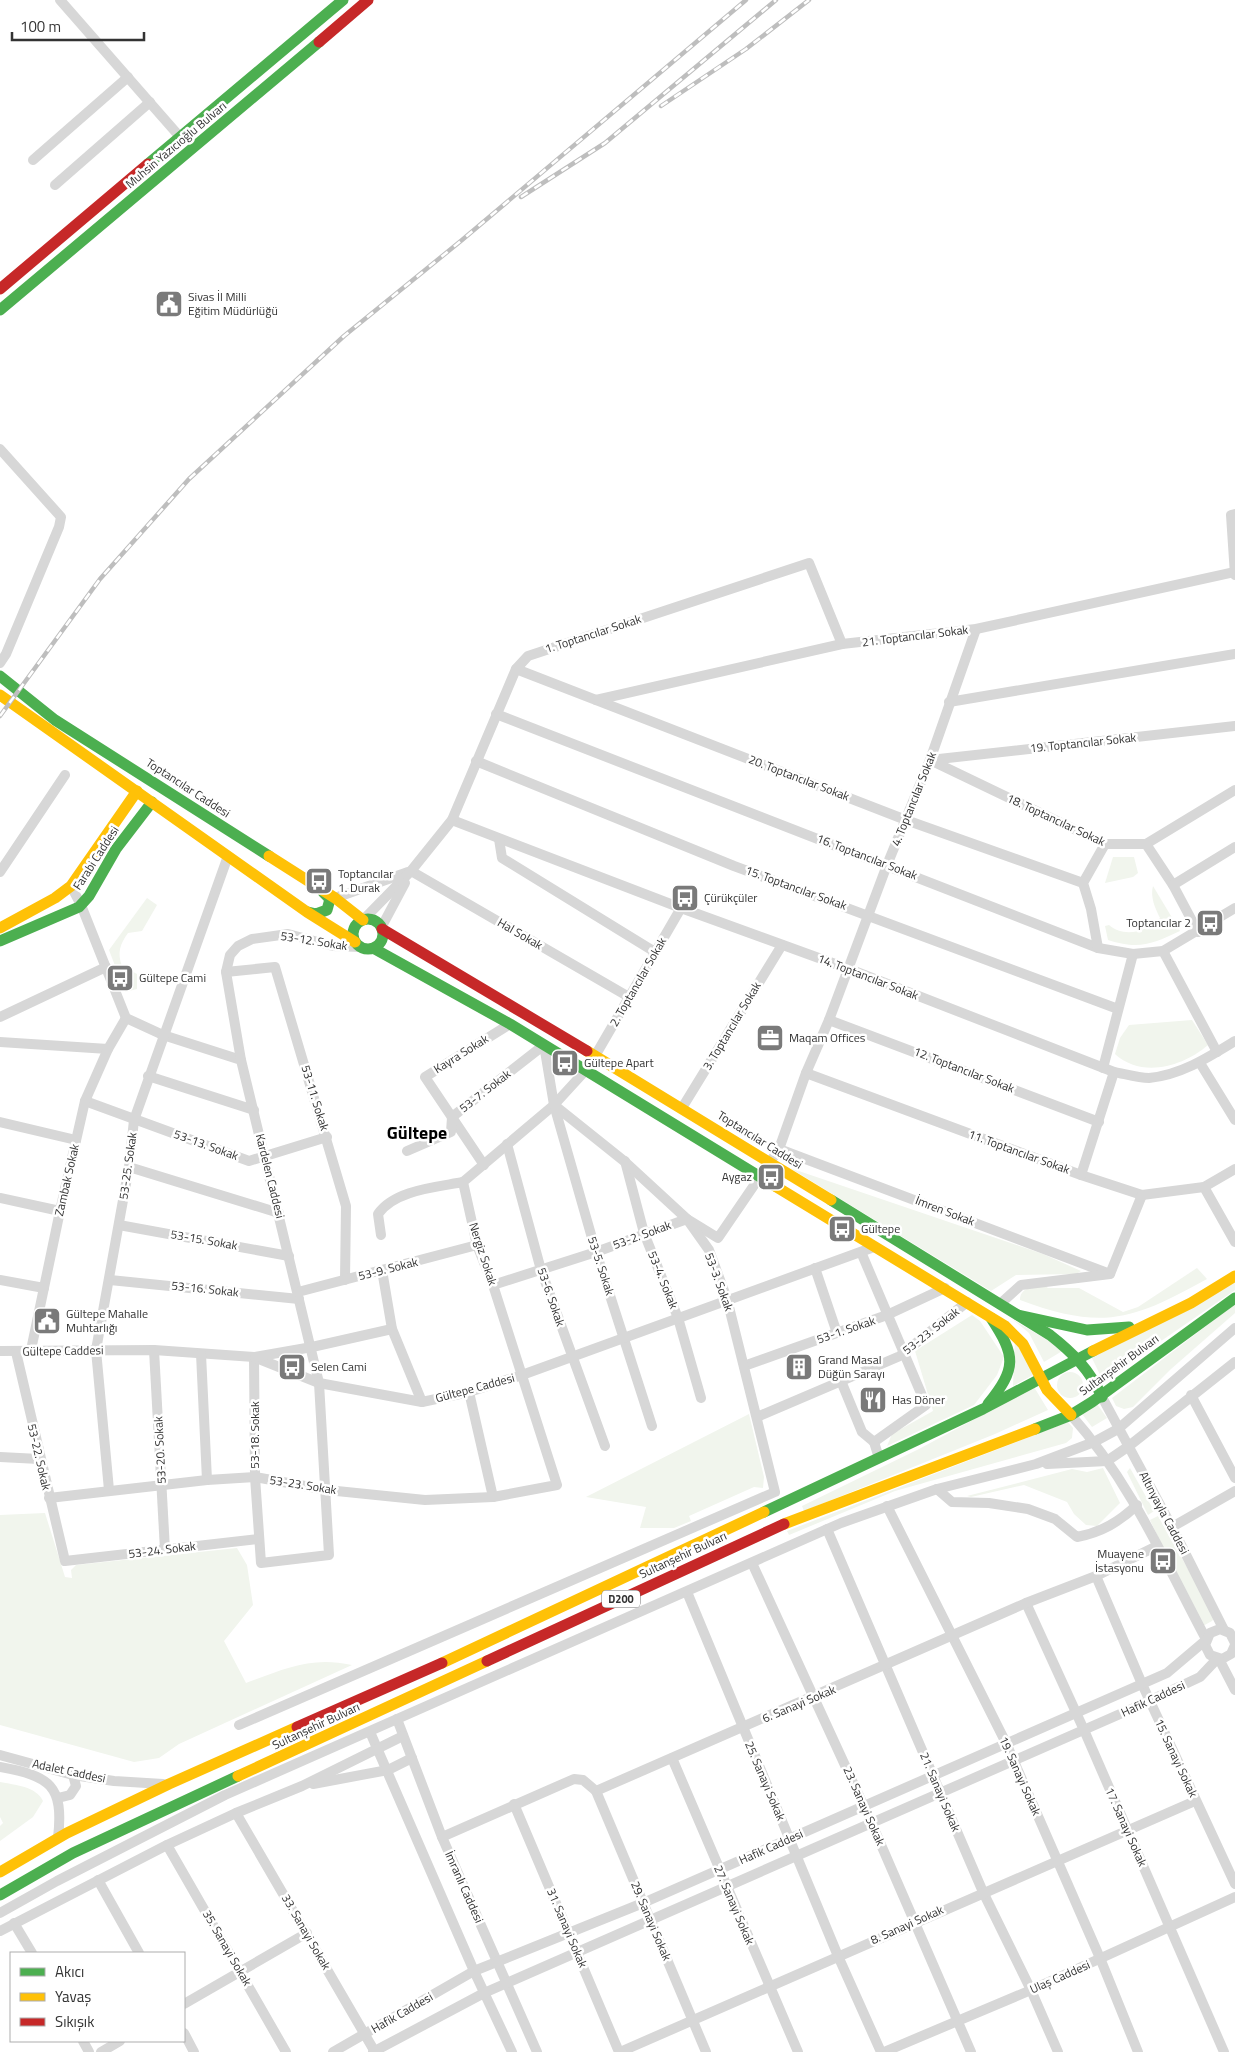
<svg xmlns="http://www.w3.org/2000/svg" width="1235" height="2052" font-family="'Titillium Web',sans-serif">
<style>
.green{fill:#f1f5ed}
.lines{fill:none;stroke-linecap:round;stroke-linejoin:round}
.street{stroke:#d7d7d7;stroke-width:10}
.fast{stroke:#4caf50;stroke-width:11}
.slow{stroke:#ffc107;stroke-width:11}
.jam{stroke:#c62828;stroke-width:11}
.rail-casing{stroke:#bebebe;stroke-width:4.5}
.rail{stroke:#fff;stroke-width:2.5;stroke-dasharray:8;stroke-linecap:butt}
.labels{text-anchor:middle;stroke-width:5;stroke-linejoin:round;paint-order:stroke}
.shield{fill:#fff;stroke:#707070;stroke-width:1}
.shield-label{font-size:11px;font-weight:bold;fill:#333}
.street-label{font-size:12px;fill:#333;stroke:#fff}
.poi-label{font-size:12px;fill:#333;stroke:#fff;text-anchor:start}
.district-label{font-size:18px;font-weight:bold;fill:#000;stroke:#fff}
</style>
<rect width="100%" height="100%" fill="#fff"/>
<g class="green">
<polygon points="1113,857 1134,857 1138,873 1133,877 1105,883"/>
<path d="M 1153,886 L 1180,931 C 1152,944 1139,950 1108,940 L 1105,926 L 1109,925 C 1124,938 1147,932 1160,918 C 1155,908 1150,897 1153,886 Z"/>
<path d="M 147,898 L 157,905 L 142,931 L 128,933 C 120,944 117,953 122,966 L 137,974 L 137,989 L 125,992 L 109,950 Z"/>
<path d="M 1192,1020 L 1208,1045 C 1184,1066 1142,1079 1115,1054 L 1120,1038 L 1129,1025 Z"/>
<polygon points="790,1168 1043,1254 1081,1271 1076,1274 1016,1275 991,1291"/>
<path d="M 1197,1268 L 1207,1279 C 1133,1320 1103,1331 1020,1300 C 1020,1287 1034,1287 1044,1285 L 1048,1288 L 1079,1288 L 1123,1312 L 1138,1307 Z"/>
<polygon points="1235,1281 1235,1290 1103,1381 1091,1356"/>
<polygon points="1235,1304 1235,1313 1171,1369 1133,1407 1124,1409 1116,1406 1112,1398"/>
<polygon points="972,1315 980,1321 1004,1357 997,1375 974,1405 887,1446 892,1434 933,1411 915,1351"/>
<polygon points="1012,1319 1064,1350 1044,1362 1029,1333"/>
<polygon points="1015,1337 1033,1375 1013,1386"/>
<circle cx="1070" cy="1385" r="13"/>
<polygon points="1034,1387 1048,1410 995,1434 804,1511 802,1506 919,1449"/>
<polygon points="1097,1404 1107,1418 1092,1427 1082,1414"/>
<polygon points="749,1414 764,1477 763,1488 754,1487 689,1516 691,1521 674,1528 640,1528 646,1507 586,1497"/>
<polygon points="1068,1422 1073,1428 1072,1438 1066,1443 895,1491 789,1535 787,1531"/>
<polygon points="1103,1468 1120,1503 1097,1526 1086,1525 1074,1514 1067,1502 1024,1485 971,1497 967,1496 1072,1469 1087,1472"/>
<polygon points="1130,1468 1154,1511 1148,1515 1127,1472"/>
<path d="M 45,1513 L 65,1577 L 72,1578 L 71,1570 L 76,1565 L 237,1548 L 247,1565 L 253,1605 L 224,1641 L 246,1683 C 285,1669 310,1656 352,1665 L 179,1744 L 159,1758 L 134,1762 L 0,1725 L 0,1515 Z"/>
<polygon points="1158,1516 1215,1617 1212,1621 1201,1627 1150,1520"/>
<path d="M 0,1782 C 15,1785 36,1786 43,1801 L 33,1817 L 0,1841 L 0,1826 L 3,1823 L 0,1817 Z"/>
</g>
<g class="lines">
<g class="street">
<polyline points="60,0 180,137"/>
<polyline points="33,160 128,77"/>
<polyline points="55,185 150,102"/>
<polyline points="0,449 61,517 59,527 6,654 0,663"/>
<polyline points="1235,514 1231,515 1235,575"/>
<polyline points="516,669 906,820 1083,883"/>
<polyline points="596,700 842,644 976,629 1235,572"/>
<polyline points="949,702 1235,654"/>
<polyline points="496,714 1098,948 1133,954 1163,951 1235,908"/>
<polyline points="930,760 1105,844 1146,844 1235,790"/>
<polyline points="930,760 1235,726"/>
<polyline points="476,761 734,866 1118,1009"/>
<path d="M 452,820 L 681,908 L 849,969 L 1114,1072 C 1125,1074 1138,1078 1149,1078 C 1181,1075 1209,1057 1235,1041"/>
<polyline points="499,839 502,858 655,952"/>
<polyline points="1146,844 1173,885 1198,932"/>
<polyline points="411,871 629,997"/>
<polyline points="0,872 65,775"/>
<polyline points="1173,885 1235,847"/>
<polyline points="71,886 81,905 126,1018 163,1035 241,1060 319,1383 329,1555 261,1563 255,1477 254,1357"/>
<polyline points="335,898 408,872"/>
<polyline points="364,919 411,871 452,820 516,669 528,656 809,563 842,644"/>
<polyline points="381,928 405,883"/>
<polyline points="1098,948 1091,909 1083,883 1105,844"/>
<polyline points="1163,951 1217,1052"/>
<polyline points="226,972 275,967 346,1206 345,1280"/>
<polyline points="0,1017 106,967"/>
<polyline points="829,1020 1099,1122"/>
<polyline points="0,1042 108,1049"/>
<polyline points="595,1056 681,908"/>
<polyline points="241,1060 226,972 230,955 238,946 252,939 288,934 333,946 361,947"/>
<polyline points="1200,1063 1235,1120"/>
<polyline points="1103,1068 1133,954"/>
<polyline points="806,1073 1081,1175 1142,1195 1204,1187 1235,1169"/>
<polyline points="148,1076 254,1110"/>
<polyline points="85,1101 249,1161 327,1137"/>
<polyline points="554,1105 596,1252 652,1426"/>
<polyline points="682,1108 782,945"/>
<polyline points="0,1122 76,1140"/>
<polyline points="507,1144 541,1270 605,1446"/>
<polyline points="779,1149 1110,1274"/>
<polyline points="625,1161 644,1233 678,1318 701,1398"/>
<polyline points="770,1162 779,1149 806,1073 829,1020 887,865 930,760 976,629"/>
<polyline points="484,1165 425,1077 510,1024"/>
<polyline points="129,1167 279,1213"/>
<polyline points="1081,1175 1114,1072"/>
<polyline points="1204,1187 1235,1242"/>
<polyline points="0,1198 60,1211"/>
<polyline points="119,1225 289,1256"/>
<path d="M 381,1235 L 378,1214 C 394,1190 437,1187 463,1182"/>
<polyline points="861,1252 926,1405 874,1442 879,1458"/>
<polyline points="815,1268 837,1333"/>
<polyline points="382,1270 392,1329 422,1402"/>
<polyline points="0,1280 44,1288"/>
<polyline points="110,1280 299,1299"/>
<polyline points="493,1285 596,1252 687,1219 718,1238 759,1178"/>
<polyline points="298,1292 477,1245"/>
<polyline points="1000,1304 1021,1285 1110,1274 1142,1195"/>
<polyline points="31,1350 60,1211 85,1101 108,1049 126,1018"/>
<polyline points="154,1350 165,1550"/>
<polyline points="0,1351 154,1350 254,1357 319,1383 422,1402 469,1392 522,1375 874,1247"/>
<polyline points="16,1352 65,1561 259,1539"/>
<polyline points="201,1354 207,1480"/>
<polyline points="255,1357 312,1347 392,1329"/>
<polyline points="744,1366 887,1315 945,1288"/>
<polyline points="841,1381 862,1432 874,1442"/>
<polyline points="469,1392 493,1497"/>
<polyline points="1191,1395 1235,1478"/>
<polyline points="1102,1397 1172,1527 1224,1630"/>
<path d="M 1071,1415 C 1130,1481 1165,1562 1206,1639"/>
<polyline points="757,1417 900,1356 967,1302"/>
<polyline points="0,1457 39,1459"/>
<polyline points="1047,1464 1107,1461 1129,1446 1235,1362"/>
<path d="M 937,1489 L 952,1502 L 989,1503 L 1028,1509 L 1055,1519 L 1077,1537 C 1102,1532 1119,1522 1137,1505"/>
<polyline points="109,1490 96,1350 129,1167 134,1120 228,856"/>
<polyline points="49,1498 207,1480 255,1477 327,1490 425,1500 493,1497 557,1485 493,1285 477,1245 463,1182 554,1105 586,1070"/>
<polyline points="887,1506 1006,1743 1100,1958 1138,2052"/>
<polyline points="1172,1527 1235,1491"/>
<polyline points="827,1529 983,1892 1031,1990 1058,2052"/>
<polyline points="752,1563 872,1824 971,2052"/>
<polyline points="1096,1576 1142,1684 1235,1884"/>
<polyline points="687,1592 838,1956 881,2052"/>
<polyline points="1026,1603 1084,1730 1224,2052"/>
<polyline points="1235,1643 1230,1633 1220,1629 1210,1633 1205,1645 1210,1655 1222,1659 1231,1654 1235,1645"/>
<polyline points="1219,1659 1235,1690"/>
<polyline points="397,1719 442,1837 537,2052"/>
<polyline points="239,1725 775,1492 727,1299 709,1250 687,1219 624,1161 554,1105 544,1045 452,1117 451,1132 407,1151"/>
<polyline points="370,1732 474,1971 512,2052"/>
<polyline points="0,1755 73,1775 114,1781 163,1784"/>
<polyline points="672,1758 798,2052"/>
<path d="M 0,1767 C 50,1776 64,1785 58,1838"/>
<polyline points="313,1784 388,1770 412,1758"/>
<polyline points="596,1791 706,2052"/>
<polyline points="58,1798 70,1795 76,1786 73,1775"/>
<polyline points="514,1804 619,2052"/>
<polyline points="236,1813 375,2052"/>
<polyline points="442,1837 574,1779 583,1780 596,1791 1026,1603 1096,1576 1157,1546"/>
<polyline points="167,1845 286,2052"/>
<polyline points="98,1880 139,1953"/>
<polyline points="0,1913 57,1881 225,1795 841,1523 937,1489 1036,1464 1094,1442 1118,1429 1235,1328"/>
<polyline points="14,1923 32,1953"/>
<polyline points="0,1931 167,1845 236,1813 302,1786 403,1736"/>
<polyline points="184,2004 307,1933"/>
<polyline points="184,2033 194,2052"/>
<polyline points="83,2041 89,2052"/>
<polyline points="101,2052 120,2041"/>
<polyline points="333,2052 474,1971 643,1903 1167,1673 1206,1640"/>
<polyline points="373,2052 484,1993 1136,1707 1200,1677 1217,1659"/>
<polyline points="620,2052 1195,1801"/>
<polyline points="884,2052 1031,1990 1235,1897"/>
</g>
<g class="fast">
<polyline points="148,164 343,0"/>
<polyline points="0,310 319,42"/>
<polyline points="0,676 55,720 269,856"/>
<polyline points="308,912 316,914 327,910 330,899 323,892"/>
<circle cx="368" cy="934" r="15"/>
<polyline points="0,941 79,907 89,896 116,849 152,802"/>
<polyline points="373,948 510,1024 775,1186"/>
<path d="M 831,1200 L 1050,1335 C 1073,1353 1090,1370 1102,1397"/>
<polyline points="1018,1315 1087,1330 1129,1327"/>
<path d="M 988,1404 C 1017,1368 1016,1356 991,1318"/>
<polyline points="1035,1429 1071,1415 1092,1402 1235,1298"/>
<polyline points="764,1512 983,1409 1093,1351"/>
<polyline points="0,1895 73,1853 238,1776"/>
</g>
<g class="slow">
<polyline points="0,695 307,912 355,942"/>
<polyline points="269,856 335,898 363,920"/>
<polyline points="0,928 55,898 71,886 137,791"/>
<polyline points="587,1051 831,1200"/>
<polyline points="775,1186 1005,1326 1023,1344 1047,1390 1071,1415"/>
<polyline points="1093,1351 1191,1303 1235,1276"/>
<polyline points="784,1524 1035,1429"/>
<polyline points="442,1663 764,1512"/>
<polyline points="238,1776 487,1661"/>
<polyline points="0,1872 67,1833 169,1784 297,1727"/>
</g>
<g class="jam">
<polyline points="319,42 368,0"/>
<polyline points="0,289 148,164"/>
<polyline points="382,929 587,1051"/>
<polyline points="487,1661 784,1524"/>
<polyline points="297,1727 442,1663"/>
</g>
<g class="rail-casing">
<g id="rail">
<polyline points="661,106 746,49 809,0"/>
<polyline points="521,197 605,143 776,0"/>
<polyline points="0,716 100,579 189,479 344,336 462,240 746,0"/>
</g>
</g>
<use href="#rail" class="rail"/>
</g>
<defs>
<g id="civic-square" transform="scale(1.4375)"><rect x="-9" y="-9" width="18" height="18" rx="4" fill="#7a7a7a" stroke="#fff"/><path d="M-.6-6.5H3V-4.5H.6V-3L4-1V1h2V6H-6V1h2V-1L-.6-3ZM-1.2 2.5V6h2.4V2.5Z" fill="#fff"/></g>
<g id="bus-square" transform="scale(1.4375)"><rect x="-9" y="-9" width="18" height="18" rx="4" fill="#7a7a7a" stroke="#fff"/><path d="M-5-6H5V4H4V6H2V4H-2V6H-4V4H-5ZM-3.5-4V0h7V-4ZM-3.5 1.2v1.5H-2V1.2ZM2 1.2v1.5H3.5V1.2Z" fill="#fff"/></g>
<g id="office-square" transform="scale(1.4375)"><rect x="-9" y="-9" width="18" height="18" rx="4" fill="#7a7a7a" stroke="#fff"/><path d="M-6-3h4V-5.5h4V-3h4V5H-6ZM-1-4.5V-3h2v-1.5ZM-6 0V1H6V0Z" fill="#fff"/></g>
<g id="building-square" transform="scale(1.4375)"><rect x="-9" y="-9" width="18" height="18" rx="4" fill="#7a7a7a" stroke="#fff"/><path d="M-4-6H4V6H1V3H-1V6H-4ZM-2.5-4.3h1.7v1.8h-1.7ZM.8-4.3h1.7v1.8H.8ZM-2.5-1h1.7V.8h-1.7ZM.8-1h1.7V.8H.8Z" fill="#fff"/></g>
<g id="restaurant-square" transform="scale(1.4375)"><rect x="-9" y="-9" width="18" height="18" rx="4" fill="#7a7a7a" stroke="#fff"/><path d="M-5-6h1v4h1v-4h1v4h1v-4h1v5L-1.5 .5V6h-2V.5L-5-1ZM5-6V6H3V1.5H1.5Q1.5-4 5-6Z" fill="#fff"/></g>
</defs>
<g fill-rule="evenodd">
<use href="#civic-square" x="169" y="304"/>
<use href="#bus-square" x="319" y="881"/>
<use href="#bus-square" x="685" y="898"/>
<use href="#bus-square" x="1210" y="923"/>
<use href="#bus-square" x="120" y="978"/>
<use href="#office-square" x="770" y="1038"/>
<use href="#bus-square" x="565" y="1063"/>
<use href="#bus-square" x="771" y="1177"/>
<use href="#bus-square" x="842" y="1229"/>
<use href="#civic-square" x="47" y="1321"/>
<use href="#bus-square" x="292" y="1367"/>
<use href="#building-square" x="799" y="1367"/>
<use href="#restaurant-square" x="873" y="1400"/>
<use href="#bus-square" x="1163" y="1561"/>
</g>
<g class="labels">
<rect class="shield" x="602" y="1590.5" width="38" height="17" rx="4"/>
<g class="shield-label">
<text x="621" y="1603">D200</text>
</g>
<g class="street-label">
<text transform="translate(176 145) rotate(-40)" y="4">Muhsin Yazıcıoğlu Bulvarı</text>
<text transform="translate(593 634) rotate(-18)" y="4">1. Toptancılar Sokak</text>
<text transform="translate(915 636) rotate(-7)" y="4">21. Toptancılar Sokak</text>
<text transform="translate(1083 743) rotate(-6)" y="4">19. Toptancılar Sokak</text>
<text transform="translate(799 778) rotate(21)" y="4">20. Toptancılar Sokak</text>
<text transform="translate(188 788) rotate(33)" y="4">Toptancılar Caddesi</text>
<text transform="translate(914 799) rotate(-68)" y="4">4. Toptancılar Sokak</text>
<text transform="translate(1056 820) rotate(25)" y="4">18. Toptancılar Sokak</text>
<text transform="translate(867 857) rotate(21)" y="4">16. Toptancılar Sokak</text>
<text transform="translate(96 858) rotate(-57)" y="4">Farabi Caddesi</text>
<text transform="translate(796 888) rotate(20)" y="4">15. Toptancılar Sokak</text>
<text transform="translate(520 934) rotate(30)" y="4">Hal Sokak</text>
<text transform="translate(314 941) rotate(9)" y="4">53-12. Sokak</text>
<text transform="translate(868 977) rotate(21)" y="4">14. Toptancılar Sokak</text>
<text transform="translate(638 982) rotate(-60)" y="4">2. Toptancılar Sokak</text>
<text transform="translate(732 1026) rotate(-59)" y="4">3. Toptancılar Sokak</text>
<text transform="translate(461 1054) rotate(-32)" y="4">Kayra Sokak</text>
<text transform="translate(964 1070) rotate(21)" y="4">12. Toptancılar Sokak</text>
<text transform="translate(485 1091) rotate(-38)" y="4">53-7. Sokak</text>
<text transform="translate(315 1098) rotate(73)" y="4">53-11. Sokak</text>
<text transform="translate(760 1140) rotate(32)" y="4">Toptancılar Caddesi</text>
<text transform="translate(206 1145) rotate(20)" y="4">53-13. Sokak</text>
<text transform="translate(1019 1152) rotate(20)" y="4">11. Toptancılar Sokak</text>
<text transform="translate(128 1166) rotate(-82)" y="4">53-25. Sokak</text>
<text transform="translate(270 1176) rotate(76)" y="4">Kardelen Caddesi</text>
<text transform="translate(67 1180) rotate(-77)" y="4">Zambak Sokak</text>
<text transform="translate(945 1211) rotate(21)" y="4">İmren Sokak</text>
<text transform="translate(642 1235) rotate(-20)" y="4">53-2. Sokak</text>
<text transform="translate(204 1240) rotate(10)" y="4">53-15. Sokak</text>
<text transform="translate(483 1254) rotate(72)" y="4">Nergiz Sokak</text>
<text transform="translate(601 1266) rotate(72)" y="4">53-5. Sokak</text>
<text transform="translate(388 1269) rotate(-14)" y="4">53-9. Sokak</text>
<text transform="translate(663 1280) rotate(68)" y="4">53-4. Sokak</text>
<text transform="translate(719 1282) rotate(70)" y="4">53-3. Sokak</text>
<text transform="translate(205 1289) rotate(6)" y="4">53-16. Sokak</text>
<text transform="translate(551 1297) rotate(71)" y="4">53-6. Sokak</text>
<text transform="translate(846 1330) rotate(-19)" y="4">53-1. Sokak</text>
<text transform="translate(931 1331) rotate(-38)" y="4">53-23. Sokak</text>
<text transform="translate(63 1351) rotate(-1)" y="4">Gültepe Caddesi</text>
<text transform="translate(1119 1365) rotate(-36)" y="4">Sultanşehir Bulvarı</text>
<text transform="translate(475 1388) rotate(-15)" y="4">Gültepe Caddesi</text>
<text transform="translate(255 1435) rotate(-90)" y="4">53-18. Sokak</text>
<text transform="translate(160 1450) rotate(-93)" y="4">53-20. Sokak</text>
<text transform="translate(39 1457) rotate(77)" y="4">53-22. Sokak</text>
<text transform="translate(303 1485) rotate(9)" y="4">53-23. Sokak</text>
<text transform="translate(1164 1513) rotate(62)" y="4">Altınyayla Caddesi</text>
<text transform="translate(162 1550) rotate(-7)" y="4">53-24. Sokak</text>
<text transform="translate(683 1555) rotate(-25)" y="4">Sultanşehir Bulvarı</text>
<text transform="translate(1153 1699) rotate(-25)" y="4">Hafik Caddesi</text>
<text transform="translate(799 1704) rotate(-23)" y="4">6. Sanayi Sokak</text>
<text transform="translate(316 1726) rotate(-25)" y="4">Sultanşehir Bulvarı</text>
<text transform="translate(1176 1758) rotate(65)" y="4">15. Sanayi Sokak</text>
<text transform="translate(69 1771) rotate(12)" y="4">Adalet Caddesi</text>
<text transform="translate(1020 1776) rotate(66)" y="4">19. Sanayi Sokak</text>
<text transform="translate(765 1781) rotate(67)" y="4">25. Sanayi Sokak</text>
<text transform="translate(940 1792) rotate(67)" y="4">21. Sanayi Sokak</text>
<text transform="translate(864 1806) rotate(66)" y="4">23. Sanayi Sokak</text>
<text transform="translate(1126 1827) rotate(66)" y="4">17. Sanayi Sokak</text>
<text transform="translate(771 1847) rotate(-24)" y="4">Hafik Caddesi</text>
<text transform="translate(464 1887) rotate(66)" y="4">İmranlı Caddesi</text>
<text transform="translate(734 1905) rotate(67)" y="4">27. Sanayi Sokak</text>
<text transform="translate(651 1921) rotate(67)" y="4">29. Sanayi Sokak</text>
<text transform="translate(907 1925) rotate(-24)" y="4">8. Sanayi Sokak</text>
<text transform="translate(567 1928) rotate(67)" y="4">31. Sanayi Sokak</text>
<text transform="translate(306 1932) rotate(60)" y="4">33. Sanayi Sokak</text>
<text transform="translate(227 1948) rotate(60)" y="4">35. Sanayi Sokak</text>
<text transform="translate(1060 1977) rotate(-24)" y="4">Ulaş Caddesi</text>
<text transform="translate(402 2013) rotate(-30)" y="4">Hafik Caddesi</text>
</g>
<g class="poi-label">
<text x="188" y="301">Sivas İl Milli<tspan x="188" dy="14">Eğitim Müdürlüğü</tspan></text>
<text x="338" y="878">Toptancılar<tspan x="338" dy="14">1. Durak</tspan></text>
<text x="704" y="902">Çürükçüler</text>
<text x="1191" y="927" text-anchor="end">Toptancılar 2</text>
<text x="139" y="982">Gültepe Cami</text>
<text x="789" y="1042">Maqam Offices</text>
<text x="584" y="1067">Gültepe Apart</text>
<text x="752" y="1181" text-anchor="end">Aygaz</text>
<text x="861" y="1233">Gültepe</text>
<text x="66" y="1318">Gültepe Mahalle<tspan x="66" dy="14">Muhtarlığı</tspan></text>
<text x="818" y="1364">Grand Masal<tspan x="818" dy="14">Düğün Sarayı</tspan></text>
<text x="311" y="1371">Selen Cami</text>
<text x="892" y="1404">Has Döner</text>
<text x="1144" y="1558" text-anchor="end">Muayene<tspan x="1144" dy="14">İstasyonu</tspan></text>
</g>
<g class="district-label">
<text x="417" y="1139">Gültepe</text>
</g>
</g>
<rect x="10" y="1952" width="175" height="90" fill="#ffffff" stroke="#adadad"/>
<rect x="20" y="1968" width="25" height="8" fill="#4caf50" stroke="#adadad"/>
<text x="55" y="1977" font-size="15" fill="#333333">Akıcı</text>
<rect x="20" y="1993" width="25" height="8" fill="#ffc107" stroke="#adadad"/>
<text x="55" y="2002" font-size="15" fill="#333333">Yavaş</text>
<rect x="20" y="2018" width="25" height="8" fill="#c62828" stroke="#adadad"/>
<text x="55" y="2027" font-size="15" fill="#333333">Sıkışık</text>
<path d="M12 32v8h132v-8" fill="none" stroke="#333333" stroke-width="2.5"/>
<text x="20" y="32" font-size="15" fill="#333333" stroke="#ffffff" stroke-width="4" paint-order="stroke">100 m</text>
</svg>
